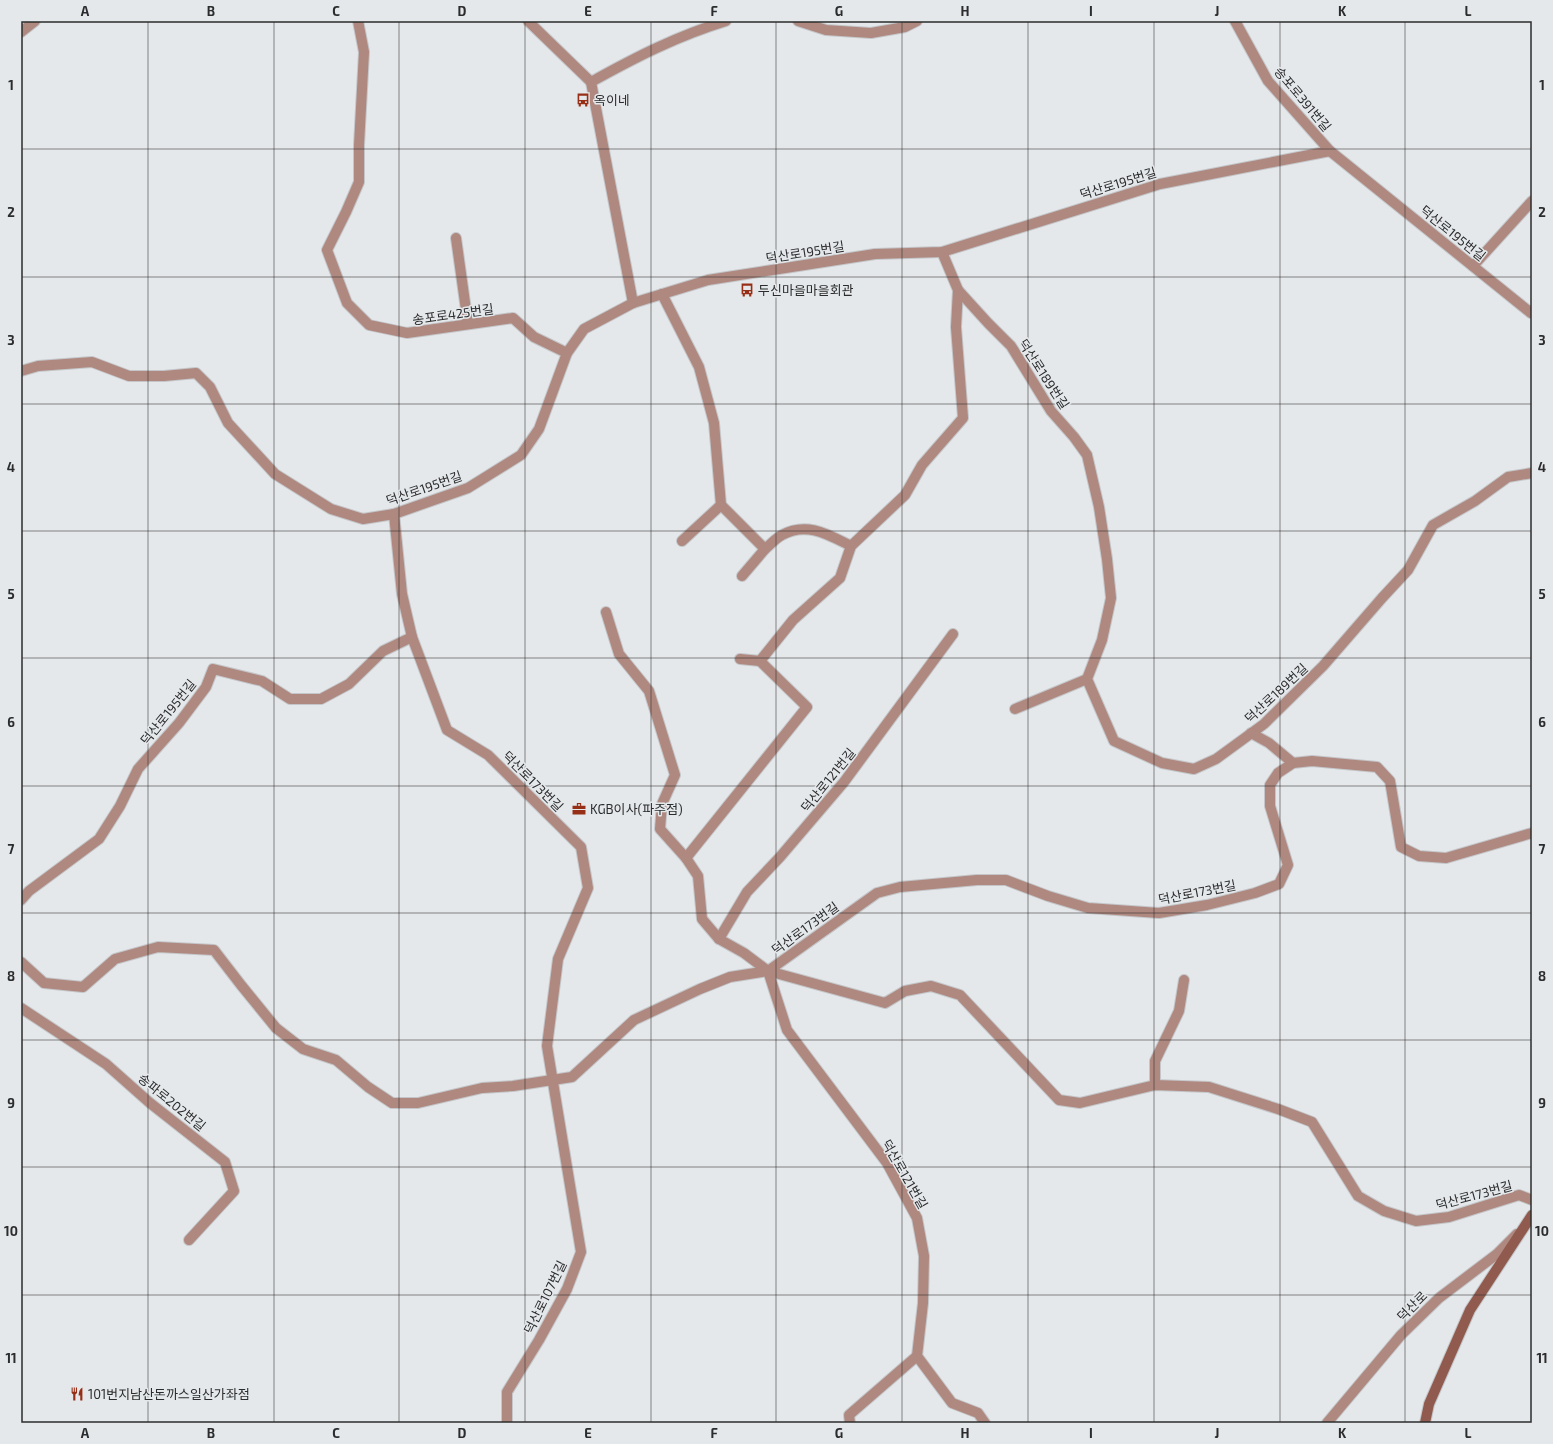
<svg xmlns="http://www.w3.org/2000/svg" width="1553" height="1444" font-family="'Exo 2','Noto Sans KR',sans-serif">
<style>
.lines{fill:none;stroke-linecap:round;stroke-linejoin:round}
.street-casing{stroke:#c4c6c9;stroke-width:12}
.secondary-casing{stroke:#c4c6c9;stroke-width:12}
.street{stroke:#af887f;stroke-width:10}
.secondary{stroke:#905b4e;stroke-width:10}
.grid{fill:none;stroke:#2b2c2d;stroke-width:1;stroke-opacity:0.55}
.labels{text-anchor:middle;stroke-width:3;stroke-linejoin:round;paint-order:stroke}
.street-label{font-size:13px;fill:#2b2c2d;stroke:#e5e8eb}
.poi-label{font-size:13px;fill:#2b2c2d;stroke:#e5e8eb;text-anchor:start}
.neatline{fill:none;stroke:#2b2c2d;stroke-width:1.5}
.grid-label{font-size:13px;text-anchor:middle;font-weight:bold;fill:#2b2c2d}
</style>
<rect width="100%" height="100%" fill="#e5e8eb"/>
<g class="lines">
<g class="street-casing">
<g id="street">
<polyline points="358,21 364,52 359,145 359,182 346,212 327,250 347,303 369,325 407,333 513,318 534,337 567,353"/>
<polyline points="528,21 591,82 633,303"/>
<polyline points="798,21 826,30 871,33 905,27 917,21"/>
<polyline points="1235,21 1268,81 1330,151 1531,313 1532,312"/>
<polyline points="21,32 35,21"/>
<path d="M 591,82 C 636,57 677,36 726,21"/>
<polyline points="456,238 468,324"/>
<polyline points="1473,266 1532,201"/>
<polyline points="958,290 988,323 1011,346 1051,411 1074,437 1087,455 1099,507 1107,559 1111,598 1102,640 1087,679 1114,741 1162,763 1194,769 1216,759 1264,724 1323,666 1382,598 1408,570 1433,525 1475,501 1508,477 1532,473"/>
<polyline points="662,294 699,367 714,423 721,505 765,549 742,576"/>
<polyline points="21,371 38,366 92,362 129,376 164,376 196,373 210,387 228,423 275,474 331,509 363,519 394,514 468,488 521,455 539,429 567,353 584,329 633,303 708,280 875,254 942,252 1160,184 1330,151"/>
<polyline points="394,514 402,594 412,637 447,730 488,755 581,847 588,888 558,959 547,1046 581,1252 567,1289 539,1340 507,1392 507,1423"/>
<polyline points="682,541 721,505"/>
<path d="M 765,549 C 771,544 776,538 782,535 C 807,521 829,535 851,546"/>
<polyline points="606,612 619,654 649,691 675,775 662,804 660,829 686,858 698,876 702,919 719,939 744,953 768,971 787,1030 887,1163 917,1218 924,1256 923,1303 917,1356 952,1403 978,1413 985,1423"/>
<polyline points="740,659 760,661"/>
<polyline points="1015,709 1087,679"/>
<polyline points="1251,733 1269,743 1293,763"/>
<polyline points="686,858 807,707 760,661 793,620 840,578 851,546 905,495 922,465 963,418 956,327 958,290 942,252"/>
<polyline points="21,900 29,891 99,839 120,806 138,769 179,723 206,687 213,669 262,681 290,699 321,699 349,684 383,651 412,637"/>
<polyline points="719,939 747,892 780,857 844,782 953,634"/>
<polyline points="21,962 44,983 83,987 115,959 158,947 214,950 241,985 276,1028 303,1049 336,1060 368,1087 392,1103 418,1103 482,1088 513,1086 572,1077 634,1020 700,989 730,977 768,971 885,1003 905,991 931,986 960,995 1059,1100 1080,1103 1155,1085 1209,1087 1278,1109 1312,1122 1358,1196 1384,1211 1416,1221 1449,1217 1519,1195 1532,1200"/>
<polyline points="768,971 877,893 900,887 977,880 1006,880 1048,896 1088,908 1159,913 1207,905 1255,893 1279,884 1288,865 1270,806 1270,785 1278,773 1293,763 1312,761 1377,767 1390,781 1401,847 1419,856 1446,858 1532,833"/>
<polyline points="21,1008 106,1064 150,1103 225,1162 234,1191 189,1240"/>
<polyline points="1155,1085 1155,1061 1179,1011 1184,980"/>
<polyline points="850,1423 849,1415 917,1356"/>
<polyline points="1327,1423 1401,1335 1439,1298 1497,1254 1517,1234"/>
</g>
</g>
<g class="secondary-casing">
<polyline id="secondary" points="1425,1423 1429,1404 1470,1310 1532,1215"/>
</g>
<use href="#street" class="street"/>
<use href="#secondary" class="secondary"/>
</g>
<path class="grid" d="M 148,21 L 148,1423M 274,21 L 274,1423M 399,21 L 399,1423M 525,21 L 525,1423M 651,21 L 651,1423M 776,21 L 776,1423M 902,21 L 902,1423M 1028,21 L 1028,1423M 1154,21 L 1154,1423M 1280,21 L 1280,1423M 1405,21 L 1405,1423M 21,149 L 1532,149M 21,277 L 1532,277M 21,404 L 1532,404M 21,531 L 1532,531M 21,658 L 1532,658M 21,786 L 1532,786M 21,913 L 1532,913M 21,1040 L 1532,1040M 21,1167 L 1532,1167M 21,1295 L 1532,1295"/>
<defs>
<g id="bus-bare" transform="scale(1.08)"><path d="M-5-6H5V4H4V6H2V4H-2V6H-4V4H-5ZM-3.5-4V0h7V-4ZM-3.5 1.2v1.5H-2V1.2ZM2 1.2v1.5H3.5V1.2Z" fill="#972f16" stroke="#e5e8eb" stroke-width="2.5" paint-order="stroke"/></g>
<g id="office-bare" transform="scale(1.08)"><path d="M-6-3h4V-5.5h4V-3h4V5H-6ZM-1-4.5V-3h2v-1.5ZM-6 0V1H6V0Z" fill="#972f16" stroke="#e5e8eb" stroke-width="2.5" paint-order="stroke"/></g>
<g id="restaurant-bare" transform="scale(1.08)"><path d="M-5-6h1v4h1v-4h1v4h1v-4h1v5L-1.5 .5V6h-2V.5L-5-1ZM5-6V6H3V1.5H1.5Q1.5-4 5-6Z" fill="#972f16" stroke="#e5e8eb" stroke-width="2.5" paint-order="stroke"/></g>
</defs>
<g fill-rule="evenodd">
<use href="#bus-bare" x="583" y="100"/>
<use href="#bus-bare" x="747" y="290"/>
<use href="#office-bare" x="579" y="809"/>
<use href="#restaurant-bare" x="77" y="1394"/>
</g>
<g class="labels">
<g class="street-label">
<text transform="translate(1303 99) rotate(50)" y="5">송포로391번길</text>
<text transform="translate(1118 183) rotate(-17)" y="5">덕산로195번길</text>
<text transform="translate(1453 233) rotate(39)" y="5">덕산로195번길</text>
<text transform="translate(805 252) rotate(-9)" y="5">덕산로195번길</text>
<text transform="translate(453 314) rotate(-8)" y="5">송포로425번길</text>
<text transform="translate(1044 374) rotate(57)" y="5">덕산로189번길</text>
<text transform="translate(424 488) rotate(-19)" y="5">덕산로195번길</text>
<text transform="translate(1276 693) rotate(-43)" y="5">덕산로189번길</text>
<text transform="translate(168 712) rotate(-51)" y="5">덕산로195번길</text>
<text transform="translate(828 780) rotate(-51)" y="5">덕산로121번길</text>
<text transform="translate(533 781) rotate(45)" y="5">덕산로173번길</text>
<text transform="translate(1197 892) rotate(-11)" y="5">덕산로173번길</text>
<text transform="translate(805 928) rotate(-36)" y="5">덕산로173번길</text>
<text transform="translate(172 1102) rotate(39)" y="5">송파로202번길</text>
<text transform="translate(905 1174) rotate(60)" y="5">덕산로121번길</text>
<text transform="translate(1474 1195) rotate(-15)" y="5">덕산로173번길</text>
<text transform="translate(545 1297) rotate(-64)" y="5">덕산로107번길</text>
<text transform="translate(1412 1306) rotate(-45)" y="5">덕산로</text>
</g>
<g class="poi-label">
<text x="594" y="105">옥이네</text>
<text x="758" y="295">두신마을마을회관</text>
<text x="590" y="814">KGB이사(파주점)</text>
<text x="88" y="1399">101번지남산돈까스일산가좌점</text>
</g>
</g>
<rect width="1553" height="1444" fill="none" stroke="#e5e8eb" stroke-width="44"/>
<rect x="22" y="22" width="1509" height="1400" class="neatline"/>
<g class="grid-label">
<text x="85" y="16">A</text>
<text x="211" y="16">B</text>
<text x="336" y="16">C</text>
<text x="462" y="16">D</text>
<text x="588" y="16">E</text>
<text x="714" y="16">F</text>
<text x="839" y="16">G</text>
<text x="965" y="16">H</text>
<text x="1091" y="16">I</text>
<text x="1217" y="16">J</text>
<text x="1342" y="16">K</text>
<text x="1468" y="16">L</text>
<text x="11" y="90">1</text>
<text x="1542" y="90">1</text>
<text x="11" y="217">2</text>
<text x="1542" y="217">2</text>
<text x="11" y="345">3</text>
<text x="1542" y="345">3</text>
<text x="11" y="472">4</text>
<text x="1542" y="472">4</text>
<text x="11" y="599">5</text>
<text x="1542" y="599">5</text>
<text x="11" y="727">6</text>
<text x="1542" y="727">6</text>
<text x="11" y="854">7</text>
<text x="1542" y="854">7</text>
<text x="11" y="981">8</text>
<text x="1542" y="981">8</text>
<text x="11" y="1108">9</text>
<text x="1542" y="1108">9</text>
<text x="11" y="1236">10</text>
<text x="1542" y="1236">10</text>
<text x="11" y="1363">11</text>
<text x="1542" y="1363">11</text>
<text x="85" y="1438">A</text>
<text x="211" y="1438">B</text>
<text x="336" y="1438">C</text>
<text x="462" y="1438">D</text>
<text x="588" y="1438">E</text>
<text x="714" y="1438">F</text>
<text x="839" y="1438">G</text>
<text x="965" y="1438">H</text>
<text x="1091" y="1438">I</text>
<text x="1217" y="1438">J</text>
<text x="1342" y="1438">K</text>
<text x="1468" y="1438">L</text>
</g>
</svg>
